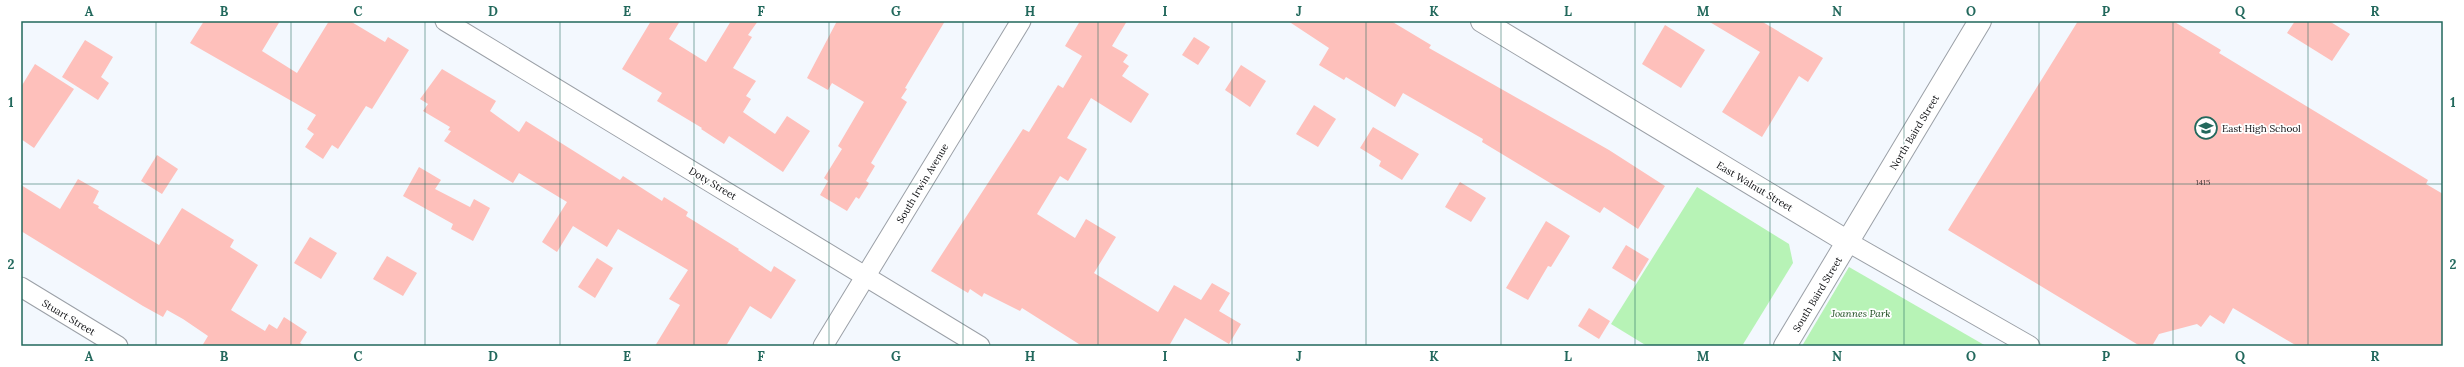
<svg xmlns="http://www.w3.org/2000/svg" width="2464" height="367" font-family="Lora,serif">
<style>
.green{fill:#b7f3b6}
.building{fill:#fec0bb}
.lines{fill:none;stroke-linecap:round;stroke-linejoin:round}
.minor-casing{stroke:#9ba0a7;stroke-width:21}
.tertiary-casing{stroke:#9ba0a7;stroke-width:24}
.minor{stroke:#fff;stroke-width:19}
.tertiary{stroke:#fff;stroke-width:22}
.grid{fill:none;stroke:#22685c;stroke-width:1;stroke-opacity:0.55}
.labels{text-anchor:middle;stroke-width:3.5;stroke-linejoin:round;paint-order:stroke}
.number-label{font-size:8px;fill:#4a3b3c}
.poi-label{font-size:10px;fill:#0e0f12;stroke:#fff;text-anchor:start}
.street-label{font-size:10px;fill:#0e0f12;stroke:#fff}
.park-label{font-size:10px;font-style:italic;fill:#18481a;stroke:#fff}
.neatline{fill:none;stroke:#22685c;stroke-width:1.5}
.grid-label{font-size:13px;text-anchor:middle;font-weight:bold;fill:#22685c}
</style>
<rect width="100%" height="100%" fill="#f3f8fe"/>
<g class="green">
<polygon points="1697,187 1789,244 1793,263 1742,346 1647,346 1611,324"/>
<polygon points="1849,267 1986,346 1802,346"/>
</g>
<g class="building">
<polygon points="204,21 280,21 262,51 297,73 329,21 350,21 385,42 388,37 409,50 372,109 366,106 338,149 332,145 323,159 305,147 314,134 307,129 316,115 190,43"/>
<polygon points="651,21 680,21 669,39 706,62 731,21 758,21 748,35 752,37 733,68 756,81 746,96 751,99 743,112 775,134 787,116 810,131 783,172 729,136 724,144 701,129 702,128 657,101 662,93 622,69"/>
<polygon points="837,21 945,21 905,88 907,89 901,98 907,102 871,163 875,166 866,181 869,183 859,199 856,197 847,211 820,195 828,181 824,178 842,149 838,146 864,102 832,83 828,90 807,78"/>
<polygon points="1080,21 1127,21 1112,46 1128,55 1123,62 1129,66 1122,76 1149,94 1131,123 1091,98 1067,138 1087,149 1068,181 1060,176 1037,214 1075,238 1086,219 1116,237 1094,273 1158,312 1174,285 1201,300 1212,283 1230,293 1219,311 1241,324 1229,344 1185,318 1169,346 1082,346 1022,308 1020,311 984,293 982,297 970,289 968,293 931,271 1023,129 1029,132 1058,85 1063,88 1082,56 1065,46"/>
<polygon points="1288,21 1391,21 1431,45 1429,48 1609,150 1665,186 1638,229 1604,207 1600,213 1482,142 1483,139 1403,93 1395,107 1346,77 1344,80 1319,65 1329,48"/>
<polygon points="1708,21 1761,21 1823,58 1808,82 1799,76 1762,137 1722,112 1760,52"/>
<polygon points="2078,21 2173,21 2221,50 2219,53 2428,180 2426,184 2443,194 2443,346 2297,346 2233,308 2224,324 2210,315 2201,327 2197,324 2159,334 2152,346 2140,346 1948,230"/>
<polygon points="2295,21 2329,21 2350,34 2332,61 2287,33"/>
<polygon points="1665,25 1705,50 1681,88 1642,64"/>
<polygon points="1194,37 1210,47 1198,65 1182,55"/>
<polygon points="85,40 113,57 101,77 109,83 98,100 62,77"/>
<polygon points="35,64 74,89 34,148 21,139 21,87"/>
<polygon points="1241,65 1266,81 1250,107 1225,90"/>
<polygon points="442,69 496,101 490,111 519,132 526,121 620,180 623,176 662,201 664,197 688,212 686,216 739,249 738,250 771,272 774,266 796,280 771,319 750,306 726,346 655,346 680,305 669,299 688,270 618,229 607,247 573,226 557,252 542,242 567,202 519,173 513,183 444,141 451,131 448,130 450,127 423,111 428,104 420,99"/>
<polygon points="1314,105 1336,119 1318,147 1296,134"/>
<polygon points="1373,127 1419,154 1402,180 1379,166 1381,161 1360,148"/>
<polygon points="157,155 178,169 162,194 141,181"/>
<polygon points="419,167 441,180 435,189 470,207 474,199 490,208 473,241 451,229 453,224 403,196"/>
<polygon points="78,179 99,191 93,203 99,206 98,208 159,245 182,208 234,240 230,247 258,265 231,310 265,331 269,324 277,329 284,317 307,332 300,343 305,346 202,346 208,336 183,319 167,310 163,317 143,306 21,231 21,185 60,209"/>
<polygon points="1460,182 1486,198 1471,222 1445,207"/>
<polygon points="1546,221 1570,236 1551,267 1548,266 1528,300 1506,288"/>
<polygon points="310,237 337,253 321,279 294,263"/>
<polygon points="1626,245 1649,259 1635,282 1612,268"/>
<polygon points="387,256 417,273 403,296 373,279"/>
<polygon points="597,258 613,268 595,298 578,287"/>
<polygon points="1589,308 1610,321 1599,339 1578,326"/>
</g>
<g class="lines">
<g class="minor-casing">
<g id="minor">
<polyline points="445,21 980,346"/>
<polyline points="1848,242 2030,346"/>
<polyline points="21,287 118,346"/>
<polyline points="823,346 1021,21"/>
</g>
</g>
<g class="tertiary-casing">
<g id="tertiary">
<polyline points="1482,21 1848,242"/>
<polyline points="1785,346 1980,21"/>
</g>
</g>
<use href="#minor" class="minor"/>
<use href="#tertiary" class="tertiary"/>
</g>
<path class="grid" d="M 156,21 L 156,346M 291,21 L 291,346M 425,21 L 425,346M 560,21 L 560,346M 694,21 L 694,346M 829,21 L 829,346M 963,21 L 963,346M 1098,21 L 1098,346M 1232,21 L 1232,346M 1366,21 L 1366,346M 1501,21 L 1501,346M 1635,21 L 1635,346M 1770,21 L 1770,346M 1904,21 L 1904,346M 2039,21 L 2039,346M 2173,21 L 2173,346M 2308,21 L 2308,346M 21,184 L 2443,184"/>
<defs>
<g id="school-ring" transform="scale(1.15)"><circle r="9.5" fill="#fff" stroke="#22685c" stroke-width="1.5"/><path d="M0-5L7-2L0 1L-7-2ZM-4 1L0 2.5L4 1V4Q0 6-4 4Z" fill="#22685c"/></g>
</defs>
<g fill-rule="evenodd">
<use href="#school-ring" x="2206" y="128"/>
</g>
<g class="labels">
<g class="number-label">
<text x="2203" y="185">1415</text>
</g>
<g class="poi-label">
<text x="2222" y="132">East High School</text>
</g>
<g class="street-label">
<text transform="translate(1914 132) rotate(-59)" y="4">North Baird Street</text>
<text transform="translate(713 183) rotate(31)" y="4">Doty Street</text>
<text transform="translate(922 183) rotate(-59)" y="4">South Irwin Avenue</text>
<text transform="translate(1755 186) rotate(31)" y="4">East Walnut Street</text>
<text transform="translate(1817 294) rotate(-59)" y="4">South Baird Street</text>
<text transform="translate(69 317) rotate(31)" y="4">Stuart Street</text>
</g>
<g class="park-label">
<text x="1861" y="317">Joannes Park</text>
</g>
</g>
<rect width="2464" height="367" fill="none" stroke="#ffffff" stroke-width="44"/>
<rect x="22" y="22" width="2420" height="323" class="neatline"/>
<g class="grid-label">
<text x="89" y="16">A</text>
<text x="224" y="16">B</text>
<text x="358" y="16">C</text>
<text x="493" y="16">D</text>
<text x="627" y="16">E</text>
<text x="761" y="16">F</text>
<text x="896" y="16">G</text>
<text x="1030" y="16">H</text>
<text x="1165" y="16">I</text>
<text x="1299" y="16">J</text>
<text x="1434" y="16">K</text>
<text x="1568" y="16">L</text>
<text x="1703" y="16">M</text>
<text x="1837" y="16">N</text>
<text x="1971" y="16">O</text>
<text x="2106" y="16">P</text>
<text x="2240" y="16">Q</text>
<text x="2375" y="16">R</text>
<text x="11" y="107">1</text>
<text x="2453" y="107">1</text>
<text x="11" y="269">2</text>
<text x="2453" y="269">2</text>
<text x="89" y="361">A</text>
<text x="224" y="361">B</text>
<text x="358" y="361">C</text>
<text x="493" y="361">D</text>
<text x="627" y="361">E</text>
<text x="761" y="361">F</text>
<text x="896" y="361">G</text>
<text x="1030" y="361">H</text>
<text x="1165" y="361">I</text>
<text x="1299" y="361">J</text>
<text x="1434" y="361">K</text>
<text x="1568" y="361">L</text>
<text x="1703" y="361">M</text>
<text x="1837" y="361">N</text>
<text x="1971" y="361">O</text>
<text x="2106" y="361">P</text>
<text x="2240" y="361">Q</text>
<text x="2375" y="361">R</text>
</g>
</svg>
